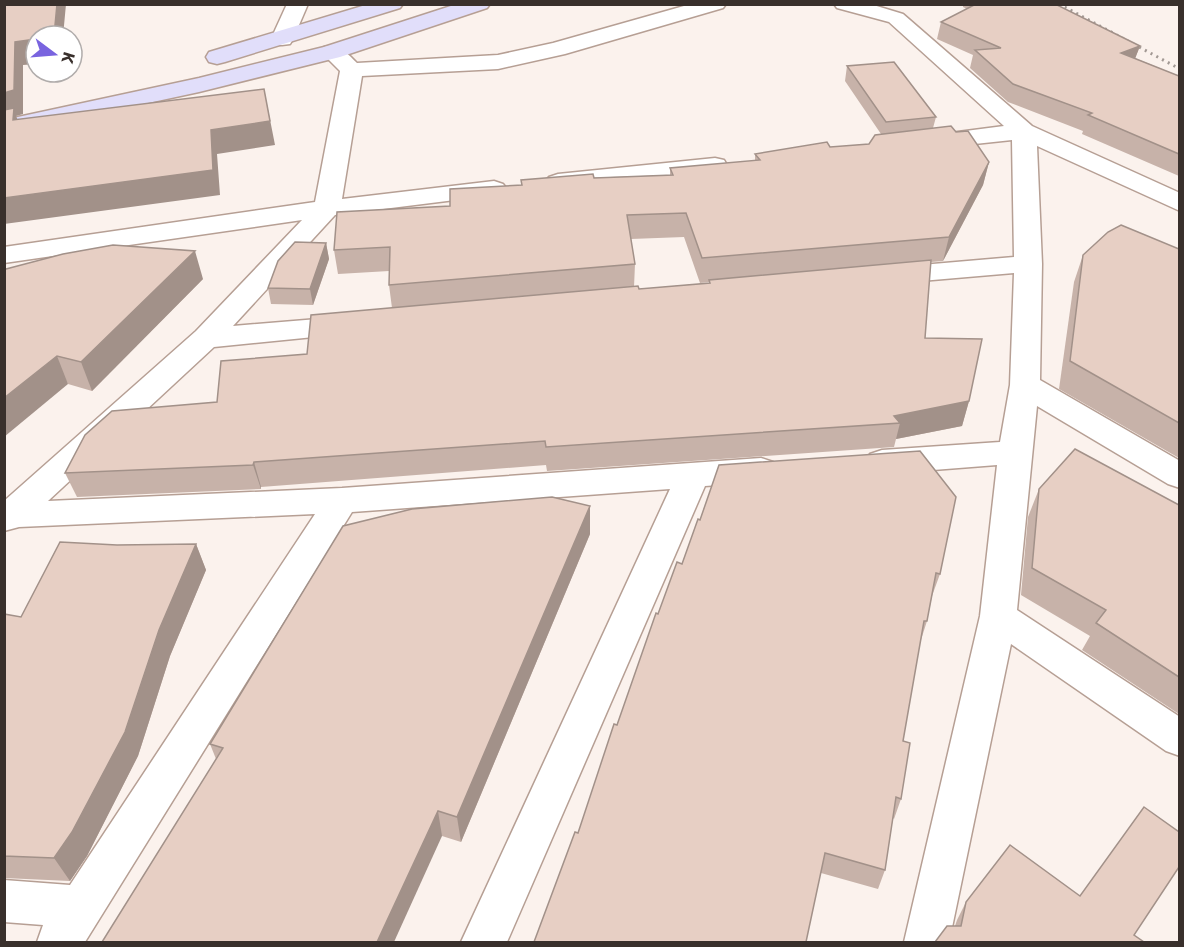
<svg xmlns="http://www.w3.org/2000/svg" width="1184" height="947" font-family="Commissioner,sans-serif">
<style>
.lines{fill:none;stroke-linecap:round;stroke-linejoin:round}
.street-casing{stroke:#b69f94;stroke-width:3}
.secondary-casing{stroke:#b69f94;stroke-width:3}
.street{fill:#fff;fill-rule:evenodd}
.secondary{fill:#e1defa;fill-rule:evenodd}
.rail{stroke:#a29994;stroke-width:3;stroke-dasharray:2 4.5;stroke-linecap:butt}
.wall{fill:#c7b2a9;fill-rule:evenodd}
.shaded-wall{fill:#a29189}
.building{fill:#e7cfc4;stroke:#a29189;stroke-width:1.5}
</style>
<rect width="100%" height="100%" fill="#fbf2ed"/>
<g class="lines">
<g class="street-casing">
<g id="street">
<polygon points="287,4 308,4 293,39 290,44 282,45 274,44 271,39"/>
<path d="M 691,4 L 726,4 L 723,8 L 565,54 L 498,69 L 362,76 L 342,199 L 494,181 L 503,184 L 507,189 L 503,194 L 335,215 L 233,326 L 354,316 L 364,318 L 369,325 L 364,332 L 214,347 L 48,501 L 342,488 L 761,458 L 773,462 L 777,470 L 773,478 L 761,482 L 705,486 L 507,942 L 461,942 L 670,489 L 352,512 L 85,942 L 37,942 L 43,925 L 4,922 L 4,880 L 70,885 L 315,514 L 19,527 L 4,531 L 4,501 L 196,331 L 302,220 L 4,263 L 4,247 L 315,202 L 340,71 L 321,52 L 324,47 C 339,44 347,53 357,63 L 498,55 L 553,43 Z"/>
<polygon points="834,4 870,4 903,14 1032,126 1180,193 1180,211 1037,146 1042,264 1040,380 1180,461 1180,488 1168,484 1037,406 1017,610 1180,717 1180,756 1166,751 1011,644 949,942 904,942 980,616 997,465 882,474 870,470 866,462 870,454 882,450 1000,442 1010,385 1014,273 886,284 876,282 872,276 876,270 886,268 1014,257 1012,140 928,149 919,147 916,142 919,137 1004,126 889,22 837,8"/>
<polygon points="715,158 724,160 727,165 724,170 558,190 549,187 545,182 549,177 558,174"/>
</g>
</g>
<g class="secondary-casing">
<g id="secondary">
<polygon points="369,4 403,4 400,8 225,62 217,64 209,62 206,57 209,52"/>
<polygon points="457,4 490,4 487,8 340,57 199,92 4,134 4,120 199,78 324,47"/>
</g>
</g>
<use href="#street" class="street"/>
<use href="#secondary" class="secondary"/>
<polyline class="rail" points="1059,4 1180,69"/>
</g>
<g class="wall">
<polygon points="963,4 1061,4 1061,7 1140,46 1135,58 1179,76 1179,176 1082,134 1083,131 1008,102 970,68 973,55 937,39 941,22 967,9 963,7"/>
<path d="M 847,66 L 936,117 L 933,128 L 956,132 L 989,162 L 983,185 L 943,261 L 931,262 L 925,338 L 969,401 L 962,426 L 896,439 L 894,447 L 547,471 L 546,465 L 261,487 L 261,489 L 77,497 L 65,473 L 217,402 L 392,308 L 389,285 L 389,271 L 338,274 L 334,250 L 450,206 L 521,185 L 521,180 L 670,175 L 670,168 L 755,161 L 755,154 L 869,144 L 881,134 L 845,81 ZM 684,237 L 700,283 L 709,282 L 709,283 L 639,289 L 634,287 L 635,264 L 631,239 Z"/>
<polygon points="326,243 329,259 313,305 271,304 268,288"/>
<polygon points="1179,249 1179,458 1059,389 1074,282 1083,255"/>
<polygon points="4,270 203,279 92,391 68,384"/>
<polygon points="1039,489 1179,505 1179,714 1082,650 1090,636 1021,595 1028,517"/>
<polygon points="590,506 590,534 461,842 442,836 216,759 210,744"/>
<polygon points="698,519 940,574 932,596 927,621 920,643 903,741 901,799 894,819 893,818 885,870 878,889 821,873 578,833 658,614 682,564"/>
<polygon points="196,544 206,570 170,656 138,756 87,856 70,881 4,878 4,614 21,617 117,545"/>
<polygon points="966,902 1134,935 955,926 957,920"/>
</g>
<g class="shaded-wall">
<polygon points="57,4 66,4 63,36 54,36"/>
<polygon points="36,39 36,64 23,65 23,114 16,116 23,132 4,119 4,93 15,42"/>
<polygon points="1140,46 1133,64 1121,53"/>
<polygon points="264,89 275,145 217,154 220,195 4,224 4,198 211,130"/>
<polygon points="989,162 983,185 943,261 949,237"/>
<polygon points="326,243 329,259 313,305 310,289"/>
<polygon points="195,251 203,279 92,391 81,362"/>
<polygon points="57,356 68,384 4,437 4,398"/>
<polygon points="969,401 962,426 896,439 900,423 894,416"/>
<polygon points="254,462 261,487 261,489 253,465"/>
<polygon points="590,506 590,534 461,842 457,817"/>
<polygon points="196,544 206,570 170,656 138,756 87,856 70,881 54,858 159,630"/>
<polygon points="438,811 442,836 394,942 377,942"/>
</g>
<g class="building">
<polygon points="4,4 57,4 54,36 36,36 36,39 15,42 14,90 4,93"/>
<polygon points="976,4 1059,4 1057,5 1140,46 1121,53 1179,76 1179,154 1088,115 1092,113 1013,84 975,50 1001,48 941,22"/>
<polygon points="894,62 936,117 886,122 847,66"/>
<polygon points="264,89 270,121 211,130 213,170 4,198 4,110 14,108 13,120"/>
<polygon points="951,126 956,132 968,131 989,162 949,237 702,258 686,213 627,215 635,264 389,285 390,247 334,250 337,212 450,206 450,189 522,185 521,180 593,174 594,178 673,175 670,168 760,160 755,154 827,142 830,147 869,144 875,135"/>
<polygon points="1121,225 1179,249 1179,423 1070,361 1083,255 1108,232"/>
<polygon points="295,242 326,243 310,289 268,288 278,261"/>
<polygon points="113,245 195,251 81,362 57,356 4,398 4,270 6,269 63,254"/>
<polygon points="931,260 925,338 982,339 969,401 894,416 900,423 546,447 545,441 254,462 253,465 65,473 85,435 112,411 217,402 221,361 307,354 311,315 638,286 639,289 710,283 709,280"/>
<polygon points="1075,449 1179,505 1179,677 1096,623 1106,610 1032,568 1039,489"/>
<polygon points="920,451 956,497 940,574 936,573 927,621 924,621 903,741 910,743 901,799 896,797 885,870 825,853 806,942 534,942 575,832 578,833 614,724 617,725 656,613 658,614 677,562 682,564 698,519 700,520 719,465"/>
<polygon points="552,497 590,506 457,817 438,811 377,942 102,942 223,748 210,744 343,526 412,509"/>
<polygon points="60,542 117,545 196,544 159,630 125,732 72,832 54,858 4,856 4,614 21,617"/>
<polygon points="1144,807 1179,832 1179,867 1134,935 1144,942 935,942 947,926 961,926 966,902 1010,845 1080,896"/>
</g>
<rect width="1184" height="947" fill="none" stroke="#39302c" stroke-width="12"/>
<g transform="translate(54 54) rotate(106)"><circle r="28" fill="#ffffff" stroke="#b0acab" stroke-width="1.5"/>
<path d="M0-4.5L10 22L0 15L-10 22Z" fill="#7964df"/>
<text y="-9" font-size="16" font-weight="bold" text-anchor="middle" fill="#39302c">K</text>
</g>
</svg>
